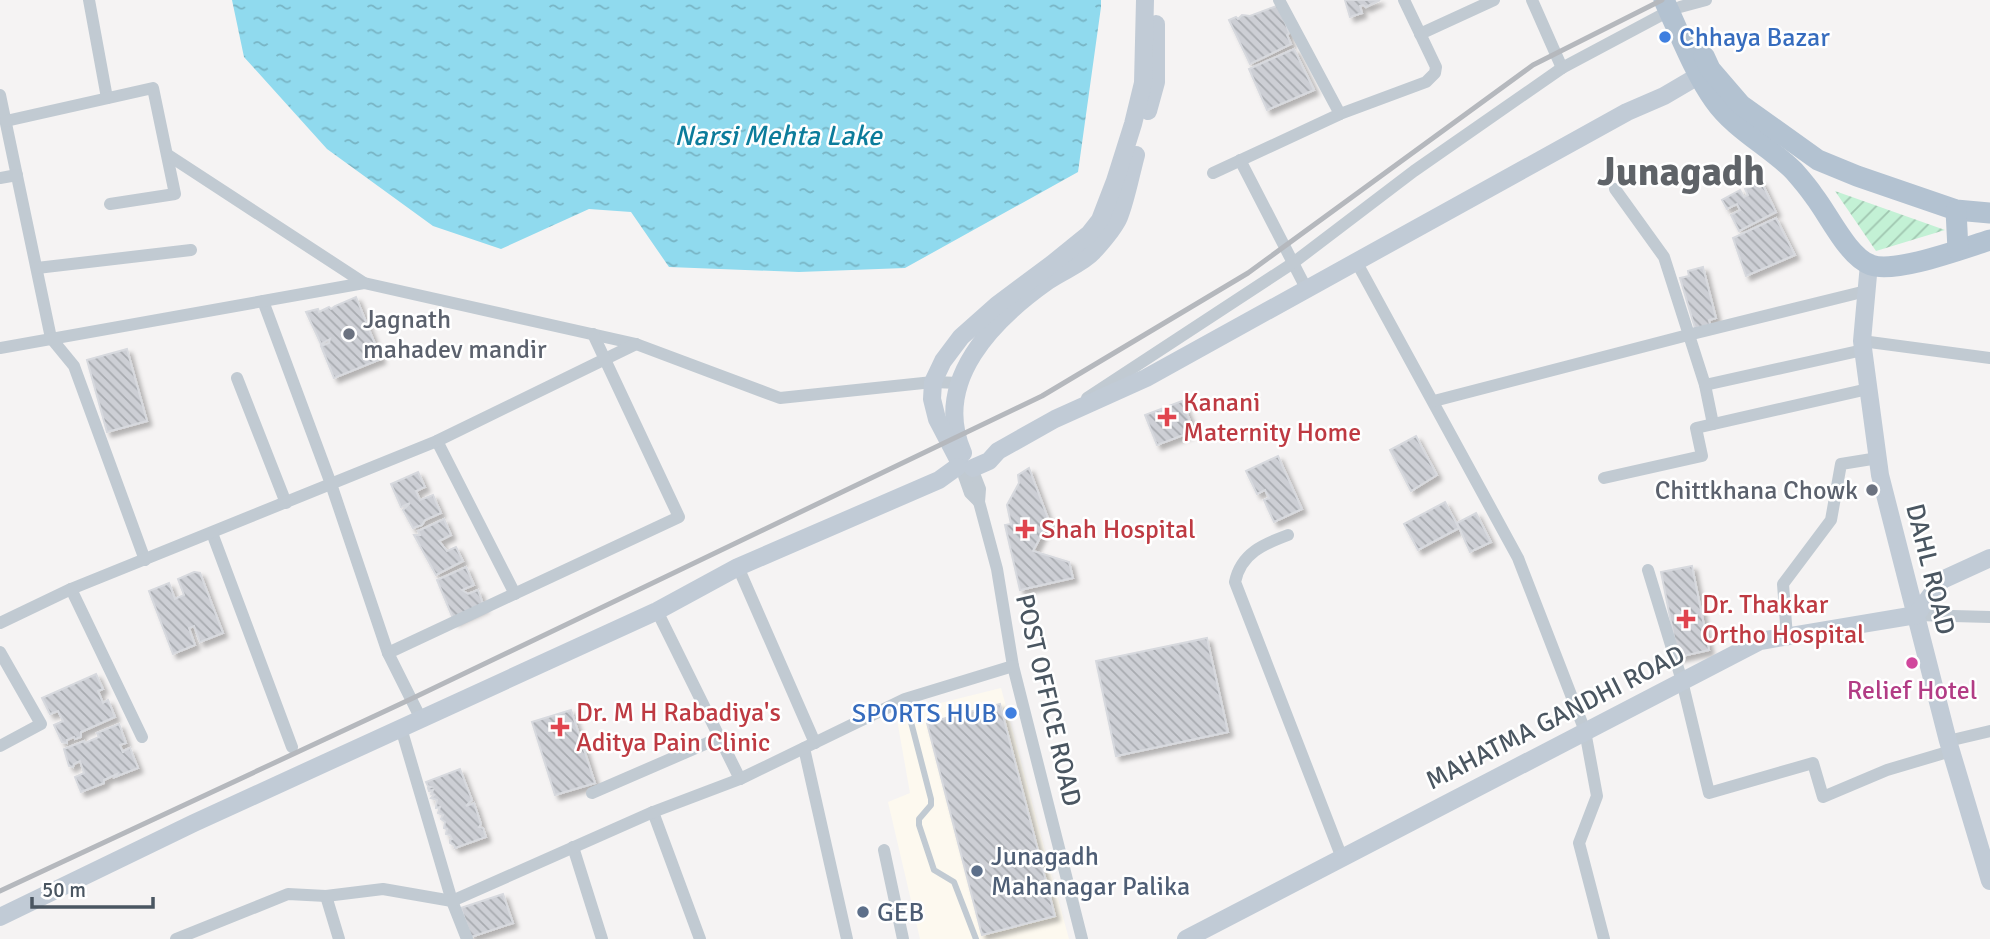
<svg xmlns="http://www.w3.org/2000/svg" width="1990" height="939" font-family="Signika,sans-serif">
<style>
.commercial{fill:#fdf9ef}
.garden{fill:url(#garden-furrows)}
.water{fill:url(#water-ripples)}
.building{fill:url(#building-back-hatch);stroke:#d7d9de;stroke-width:2;filter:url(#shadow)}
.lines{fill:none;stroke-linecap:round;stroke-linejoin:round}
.lane{stroke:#c1cad2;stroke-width:6}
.street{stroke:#c1cad2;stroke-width:12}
.secondary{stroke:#c1cbd6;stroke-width:18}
.primary{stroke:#b3c2d1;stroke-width:21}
.rail{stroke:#b5b8bd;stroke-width:5}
.shop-dot{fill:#3f7fe0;stroke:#fff;stroke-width:2.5}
.worship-dot{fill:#6b7280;stroke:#fff;stroke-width:2.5}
.health-dot{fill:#e0444e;stroke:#fff;stroke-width:2.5}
.hotel-dot{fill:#d1479c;stroke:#fff;stroke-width:2.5}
.service-dot{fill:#5c6f8a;stroke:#fff;stroke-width:2.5}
.labels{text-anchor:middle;stroke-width:5;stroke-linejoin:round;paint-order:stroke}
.shop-label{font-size:26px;fill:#366cbe;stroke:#fff;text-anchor:start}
.worship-label{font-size:26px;fill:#5b616d;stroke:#fff;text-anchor:start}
.health-label{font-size:26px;fill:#be3a42;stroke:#fff;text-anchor:start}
.street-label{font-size:26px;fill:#4a5661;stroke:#fff}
.hotel-label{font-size:26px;fill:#b23c85;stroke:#fff}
.service-label{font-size:26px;fill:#4e5e75;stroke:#fff;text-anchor:start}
.water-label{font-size:28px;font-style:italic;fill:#0c7c9b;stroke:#fff}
.town-label{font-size:40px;font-weight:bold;fill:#5f6368;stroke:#fff}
</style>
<defs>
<pattern id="garden-furrows" width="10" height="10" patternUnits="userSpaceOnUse" patternTransform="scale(1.75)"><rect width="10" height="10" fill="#c3f1d5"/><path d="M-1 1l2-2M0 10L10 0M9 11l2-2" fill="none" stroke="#a0c6b0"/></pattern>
<pattern id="water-ripples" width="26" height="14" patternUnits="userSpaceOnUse" patternTransform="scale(1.75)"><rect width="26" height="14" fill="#90daee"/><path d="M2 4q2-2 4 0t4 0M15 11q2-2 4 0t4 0" fill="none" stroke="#78b4c4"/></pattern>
<pattern id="building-back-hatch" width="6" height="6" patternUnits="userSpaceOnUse" patternTransform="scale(1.75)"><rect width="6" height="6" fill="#cdcfd5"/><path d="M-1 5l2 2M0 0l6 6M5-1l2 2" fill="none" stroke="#a8abb0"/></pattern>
<filter id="shadow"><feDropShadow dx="4.5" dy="4.5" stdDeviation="2" flood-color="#0004"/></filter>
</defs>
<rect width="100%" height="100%" fill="#f5f3f3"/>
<polygon class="commercial" points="1001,688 1069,939 920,939 888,802 910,793 896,714"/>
<polygon class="garden" points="1835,191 1945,230 1876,251"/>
<polygon class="water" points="232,0 1101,0 1101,7 1078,172 905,268 799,272 669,267 631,212 589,209 501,249 433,226 327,149 244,57"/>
<g class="building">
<polygon points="1345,0 1380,0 1366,7 1363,5 1360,6 1362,13 1350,17"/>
<polygon points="1279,5 1289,33 1287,35 1291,44 1250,64 1229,20 1236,17 1238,19 1242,15 1250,16"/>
<polygon points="1294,49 1314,90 1267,110 1249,69"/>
<polygon points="1761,181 1776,212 1739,231 1731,215 1740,210 1737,204 1727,209 1722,200 1740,190 1744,197 1748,195 1745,189"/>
<polygon points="1776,218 1795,255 1746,276 1733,238"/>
<polygon points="1703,267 1716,318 1709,320 1710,325 1695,328 1680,278 1689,276 1688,271"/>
<polygon points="356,297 381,359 334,378 321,346 329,343 330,339 321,344 306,312 318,309 319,312 329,307 331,309 335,306"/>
<polygon points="127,349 147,421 107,432 87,360"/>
<polygon points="1182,401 1194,431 1157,445 1145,415"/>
<polygon points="1416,436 1437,475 1411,491 1390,450"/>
<polygon points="1278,456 1302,509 1274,522 1264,500 1269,498 1265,490 1257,494 1246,471"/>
<polygon points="1029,468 1049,521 1033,551 1069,562 1073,578 1020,590 1005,525 1011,524 1007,505 1019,483 1018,475"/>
<polygon points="418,472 425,487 416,491 420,500 433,495 441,513 425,520 422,525 413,528 403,510 410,503 401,507 391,484"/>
<polygon points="1445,502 1459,528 1418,550 1404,524"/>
<polygon points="1476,513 1491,542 1470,552 1457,523"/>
<polygon points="444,519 451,535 439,541 447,551 456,547 463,561 436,575 414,535 420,535 418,531"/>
<polygon points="1692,566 1709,650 1678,657 1661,572"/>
<polygon points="466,567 474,585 462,590 468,594 478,590 484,607 454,621 437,580"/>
<polygon points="194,572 200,573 223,633 200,642 194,626 189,628 195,645 173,654 149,591 169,583 175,599 184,595 178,579"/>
<polygon points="1207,638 1228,732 1116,756 1096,661"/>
<polygon points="96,674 103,689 98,691 103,703 108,700 115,717 81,732 81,737 75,739 74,737 67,740 67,743 62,742 54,725 63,721 58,711 50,714 42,698"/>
<polygon points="1000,704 1055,916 982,935 927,723"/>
<polygon points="571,710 595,783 555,795 532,722"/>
<polygon points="119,724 126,743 120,745 123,753 123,751 130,748 138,768 115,777 117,774 104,780 104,783 81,792 75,777 84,773 80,761 74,764 73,767 69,766 64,749 84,741 85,743 99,737 97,733"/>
<polygon points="460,769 472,800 466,806 474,803 481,824 479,827 483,828 486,837 455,848 454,845 450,843 450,840 452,839 450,835 446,834 447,829 444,828 445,822 441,819 443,815 438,813 440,807 436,808 437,800 431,798 434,795 431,794 433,790 429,791 428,788 431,787 428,786 426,782"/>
<polygon points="503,894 513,923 471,937 461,908"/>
</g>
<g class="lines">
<polyline class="lane" points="905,699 931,799 931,805 919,819 919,825 934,870 954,882 976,939"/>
<g class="street">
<polyline points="89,0 107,98"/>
<polyline points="1279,0 1340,114 1426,82 1435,73 1436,67 1404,0"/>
<polyline points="1532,0 1562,68"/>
<polyline points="1680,7 1706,0"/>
<polyline points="1420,34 1494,0"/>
<polyline points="0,95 51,338 74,366 145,560"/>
<polyline points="6,121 153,88 175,194 110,204"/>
<polyline points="168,155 364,283 636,344 780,398 933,382 959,383"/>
<polyline points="1240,160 1307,290"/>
<polyline points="1213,173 1340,114"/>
<polyline points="0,178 17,175"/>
<polyline points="1615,189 1664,257 1705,385 1713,424"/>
<polyline points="1357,263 1518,558 1585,731 1597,796 1579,843 1604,939"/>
<polyline points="37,268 191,250"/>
<polyline points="263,301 331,484 388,653 421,719"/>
<polyline points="1862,341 1990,358"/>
<polyline points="0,348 364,283"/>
<polyline points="237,378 286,503"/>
<polyline points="1705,385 1863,350"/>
<polyline points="1087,398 1293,263 1414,171 1562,68 1669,11"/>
<polyline points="1434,401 1688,335 1866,291"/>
<polyline points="437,441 515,594"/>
<polyline points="973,471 980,489 979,502 997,569 1013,666 1082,939"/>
<polyline points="964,476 970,493 979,502"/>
<polyline points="1604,478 1702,456 1696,428 1868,389"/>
<polyline points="212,533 292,747"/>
<path d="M 1288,535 C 1264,544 1241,553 1235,582 L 1342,858"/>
<polyline points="738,567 815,743"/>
<polyline points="1648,570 1682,681 1709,793 1813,763 1823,797 1887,770 1951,751"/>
<polyline points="71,589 142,737"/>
<polyline points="657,611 740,779"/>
<polyline points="1916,615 1990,617"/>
<polyline points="0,623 71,589 437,441 636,344"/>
<polyline points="1787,637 1783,584 1831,520 1841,464 1878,458"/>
<polyline points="0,652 41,724 0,746"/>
<polyline points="388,653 679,517 593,334"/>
<polyline points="401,728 452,901 467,939"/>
<polyline points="1948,741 1990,731"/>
<polyline points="804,748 847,939"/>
<polyline points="592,793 719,738"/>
<polyline points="653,812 700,939"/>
<polyline points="573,847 602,939"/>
<polyline points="884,850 903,939"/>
<polyline points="326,896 339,939"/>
<polyline points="176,939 288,894 326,896 383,889 452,901 653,812 740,779 905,699 1013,666"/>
</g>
<g class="secondary">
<polyline points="1148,111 1156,82 1156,24"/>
<polyline points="1869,264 1862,341 1880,475 1948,741 1990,881"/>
<path d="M 963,453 C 931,381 994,319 1048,281 C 1062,271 1082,264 1093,252 C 1102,242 1114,229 1119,217 C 1126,200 1131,173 1136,155"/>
<polyline points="960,463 937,419 932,399 933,382 943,361 961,337 997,305 1052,264 1089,234 1100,220 1115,181 1133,124 1143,83 1145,0"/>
<polyline points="973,468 989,461 998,451 1055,419 1146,378 1627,112 1664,96 1710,69"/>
<polyline points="0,917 194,823 657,611 738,567 939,480 957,467"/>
<polyline points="1186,939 1760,641 1916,615 1942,580 1990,558"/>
</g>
<g class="primary">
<path d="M 1664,0 C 1678,30 1695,74 1714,100 C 1735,130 1769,146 1794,171 C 1801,179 1808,187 1814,196 C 1829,215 1848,257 1871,265 C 1895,274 1964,248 1990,240"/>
<polyline points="1704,56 1710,69 1741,105 1818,160 1857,176 1956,210 1990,213"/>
<polyline points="1956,210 1958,250"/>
</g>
<polyline class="rail" points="0,891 411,699 1042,396 1248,273 1533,65 1662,0"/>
</g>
<g class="shop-dot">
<circle cx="1665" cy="37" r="7"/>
<circle cx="1011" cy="713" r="7"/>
</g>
<g class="worship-dot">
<circle cx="349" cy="334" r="7"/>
<circle cx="1872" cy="490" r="7"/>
</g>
<g class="health-dot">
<path d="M1163.5 406.5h7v7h7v7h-7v7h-7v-7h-7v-7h7z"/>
<path d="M1021.5 518.5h7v7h7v7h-7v7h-7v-7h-7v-7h7z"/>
<path d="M1682.5 608.5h7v7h7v7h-7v7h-7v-7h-7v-7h7z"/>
<path d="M556.5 716.5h7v7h7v7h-7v7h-7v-7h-7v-7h7z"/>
</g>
<circle class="hotel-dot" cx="1912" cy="663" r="7"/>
<g class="service-dot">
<circle cx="977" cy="871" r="7"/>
<circle cx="863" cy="912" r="7"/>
</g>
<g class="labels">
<g class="shop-label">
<text x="1679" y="46">Chhaya Bazar</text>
<text x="997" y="722" text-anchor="end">SPORTS HUB</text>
</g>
<g class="worship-label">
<text x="363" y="328">Jagnath<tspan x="363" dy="30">mahadev mandir</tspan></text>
<text x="1858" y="499" text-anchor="end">Chittkhana Chowk</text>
</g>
<g class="health-label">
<text x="1183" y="411">Kanani<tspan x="1183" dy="30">Maternity Home</tspan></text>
<text x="1041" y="538">Shah Hospital</text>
<text x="1702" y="613">Dr. Thakkar<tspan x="1702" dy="30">Ortho Hospital</tspan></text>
<text x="576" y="721">Dr. M H Rabadiya's<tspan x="576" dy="30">Aditya Pain Clinic</tspan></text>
</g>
<g class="street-label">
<text transform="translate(1931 569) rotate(76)" y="9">DAHL ROAD</text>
<text transform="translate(1049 700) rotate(77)" y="9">POST OFFICE ROAD</text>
<text transform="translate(1555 717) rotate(-27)" y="9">MAHATMA GANDHI ROAD</text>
</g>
<g class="hotel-label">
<text x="1912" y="699">Relief Hotel</text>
</g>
<g class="service-label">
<text x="991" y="865">Junagadh<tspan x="991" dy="30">Mahanagar Palika</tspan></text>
<text x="877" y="921">GEB</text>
</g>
<g class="water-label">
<text x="778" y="145">Narsi Mehta Lake</text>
</g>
<g class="town-label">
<text x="1681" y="185">Junagadh</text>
</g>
</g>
<path d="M32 897v10h121v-10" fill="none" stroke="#4a5661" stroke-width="3.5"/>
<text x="42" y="897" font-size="21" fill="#4a5661" stroke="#ffffff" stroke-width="5" paint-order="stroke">50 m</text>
</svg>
